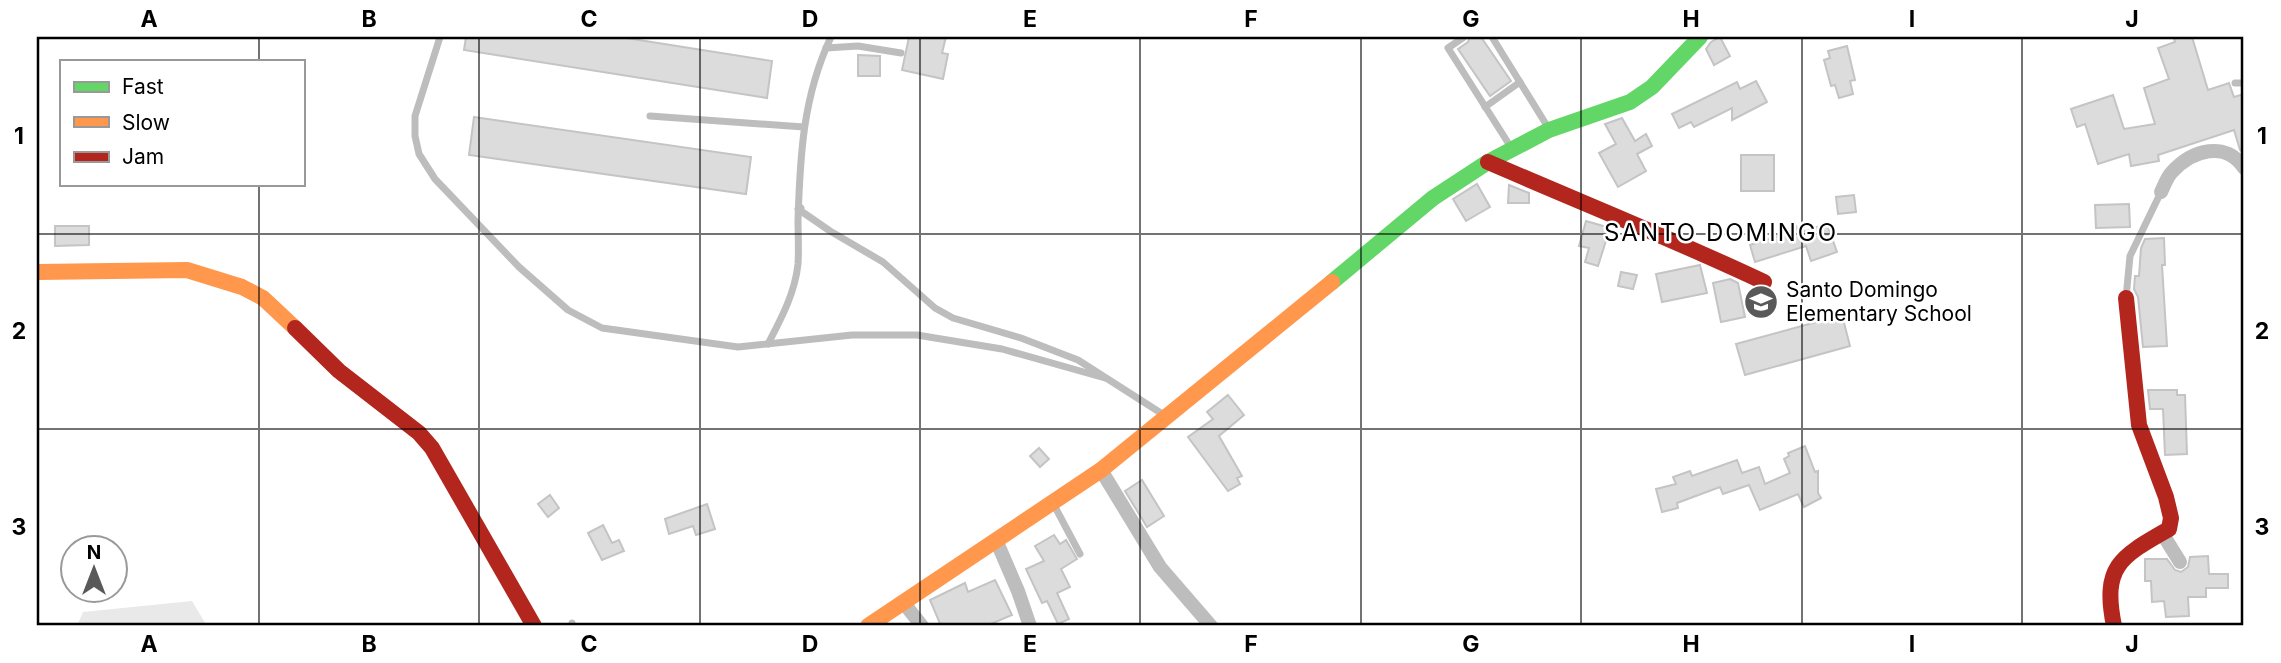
<svg xmlns="http://www.w3.org/2000/svg" width="2281" height="663" font-family="Inter,sans-serif">
<style>
.green{fill:#e9e9e9}
.building{fill:#dcdcdc;stroke:#c4c4c4;stroke-width:2}
.lines{fill:none;stroke-linecap:round;stroke-linejoin:round}
.lane{stroke:#bdbdbd;stroke-width:7}
.street{stroke:#bdbdbd;stroke-width:14}
.fast{stroke:#63d668;stroke-width:16}
.slow{stroke:#ff974d;stroke-width:16}
.jam{stroke:#b3261e;stroke-width:16}
.grid{fill:none;stroke:#000;stroke-width:2;stroke-opacity:0.55}
.labels{text-anchor:middle;stroke-width:5;stroke-linejoin:round;paint-order:stroke}
.poi-label{font-size:21px;fill:#000;stroke:#fff;text-anchor:start}
.quarter-label{font-size:24px;letter-spacing:2px;fill:#000;stroke:#fff}
.neatline{fill:none;stroke:#000;stroke-width:2.5}
.grid-label{font-size:23px;text-anchor:middle;font-weight:bold;fill:#000}
</style>
<rect width="100%" height="100%" fill="#fff"/>
<polygon class="green" points="192,601 207,626 77,626 83,612"/>
<g class="building">
<polygon points="466,37 620,37 772,61 767,98 464,50"/>
<polygon points="909,37 946,37 942,53 948,54 943,79 902,70"/>
<polygon points="1470,37 1481,37 1511,81 1490,96 1458,49 1468,42"/>
<polygon points="1720,37 1730,56 1714,65 1706,49 1711,42"/>
<polygon points="2181,37 2192,37 2208,90 2229,83 2234,97 2244,94 2244,153 2240,150 2234,130 2158,155 2159,161 2131,166 2129,154 2098,164 2085,124 2077,127 2071,109 2113,95 2124,129 2155,124 2144,88 2169,79 2158,48 2175,42 2174,39"/>
<polygon points="1847,46 1855,80 1850,81 1853,94 1839,98 1835,85 1831,86 1824,60 1830,58 1828,51"/>
<polygon points="858,55 880,56 880,76 858,76"/>
<polygon points="1756,81 1767,102 1732,120 1732,108 1694,127 1691,122 1679,128 1672,114 1737,82 1740,89"/>
<polygon points="474,117 751,157 746,194 469,155"/>
<polygon points="1622,118 1635,141 1646,134 1652,146 1637,154 1646,171 1618,187 1599,153 1616,144 1605,124"/>
<rect x="1741" y="155" width="33" height="36"/>
<polygon points="1477,184 1490,207 1466,221 1453,199"/>
<polygon points="1509,185 1529,193 1529,203 1508,203"/>
<polygon points="1854,195 1856,212 1838,214 1836,197"/>
<polygon points="2129,204 2130,227 2096,228 2095,205"/>
<polygon points="1586,221 1610,228 1598,266 1585,262 1589,248 1579,246"/>
<polygon points="1827,224 1837,252 1811,261 1806,246 1755,262 1750,245 1784,234 1783,231 1796,226 1799,233"/>
<polygon points="55,226 89,226 89,245 55,246"/>
<polygon points="2164,238 2165,265 2162,265 2167,346 2143,347 2138,297 2134,289 2135,276 2139,276 2141,248 2145,239"/>
<polygon points="1700,265 1707,293 1662,302 1656,274"/>
<polygon points="1621,272 1637,275 1633,289 1618,286"/>
<polygon points="1730,279 1738,283 1745,317 1721,322 1713,283"/>
<polygon points="1842,315 1850,346 1745,375 1736,344"/>
<polygon points="2148,390 2177,390 2177,395 2185,395 2187,454 2165,455 2163,409 2150,409"/>
<polygon points="1228,395 1244,415 1219,436 1242,476 1237,478 1240,484 1228,491 1188,437 1213,419 1207,412"/>
<polygon points="1805,446 1815,472 1818,471 1818,493 1821,498 1804,507 1798,494 1760,510 1749,485 1723,494 1720,487 1677,503 1678,508 1662,512 1656,489 1676,484 1673,477 1690,471 1692,476 1737,460 1742,473 1759,467 1765,484 1790,473 1784,459 1789,456 1788,453"/>
<polygon points="1039,448 1049,459 1040,467 1030,456"/>
<polygon points="1142,480 1164,516 1147,527 1125,491"/>
<polygon points="550,495 559,508 548,517 538,504"/>
<polygon points="707,504 715,529 696,535 693,526 669,534 665,519"/>
<polygon points="603,525 612,543 619,540 624,551 602,560 588,533"/>
<polygon points="1054,535 1060,544 1066,540 1077,559 1061,569 1070,587 1057,593 1069,619 1058,624 1047,601 1042,603 1026,569 1044,561 1035,546"/>
<polygon points="2208,556 2209,574 2228,574 2228,588 2206,588 2206,597 2188,597 2189,616 2166,617 2164,601 2152,602 2151,581 2145,581 2145,559 2167,559 2175,570 2181,572 2188,567 2190,557"/>
<polygon points="995,580 1012,615 986,626 941,626 930,600 965,583 968,592"/>
</g>
<g class="lines">
<g class="lane">
<polyline points="440,37 415,116 415,136 419,154 435,179 519,267 568,310 602,328 738,347 852,335 917,335 1002,349 1105,378"/>
<polyline points="1464,37 1448,48 1512,149"/>
<polyline points="1492,37 1549,129"/>
<polyline points="826,48 858,46 901,53"/>
<polyline points="2235,83 2244,83"/>
<polyline points="1485,107 1520,82"/>
<polyline points="650,116 804,127"/>
<polyline points="801,208 798,209 830,231 883,262 935,308 953,318 1021,338 1078,360 1164,415"/>
<polyline points="2126,298 2130,256 2161,192"/>
<path d="M 768,344 C 781,319 795,293 798,264 C 799,249 798,235 798,220 C 800,156 803,96 831,37"/>
<polyline points="1054,505 1080,554"/>
<polyline points="572,626 572,623"/>
</g>
<g class="street">
<path d="M 2161,192 C 2164,186 2167,177 2172,172 C 2192,150 2226,140 2244,168"/>
<polyline points="1101,470 1160,567 1211,626"/>
<polyline points="2162,533 2180,562"/>
<polyline points="996,540 1018,591 1030,626"/>
<polyline points="903,602 922,626"/>
</g>
<polyline class="fast" points="1332,282 1433,198 1488,162 1549,130 1630,102 1652,87 1700,37"/>
<g class="slow">
<polyline points="37,272 187,270 242,287 263,298 295,328"/>
<polyline points="868,626 1101,470 1332,282"/>
</g>
<g class="jam">
<path d="M 1488,162 C 1580,202 1673,239 1764,282"/>
<polyline points="295,328 339,371 419,433 432,448 534,626"/>
<path d="M 2114,626 C 2102,566 2120,557 2169,529 L 2171,518 L 2166,497 L 2139,425 L 2126,298"/>
</g>
</g>
<path class="grid" d="M 259,37 L 259,61M 479,37 L 479,626M 700,37 L 700,626M 920,37 L 920,626M 1140,37 L 1140,626M 1361,37 L 1361,626M 1581,37 L 1581,626M 1802,37 L 1802,626M 2022,37 L 2022,626M 259,184 L 259,626M 37,234 L 2244,234M 37,429 L 2244,429"/>
<defs>
<g id="school-disc" transform="scale(1.75)"><circle r="9.5" fill="#595959" stroke="#fff"/><path d="M0-5L7-2L0 1L-7-2ZM-4 1L0 2.5L4 1V4Q0 6-4 4Z" fill="#fff"/></g>
</defs>
<g fill-rule="evenodd">
<use href="#school-disc" x="1761" y="302"/>
</g>
<g class="labels">
<g class="poi-label">
<text x="1786" y="297">Santo Domingo<tspan x="1786" dy="24">Elementary School</tspan></text>
</g>
<g class="quarter-label">
<text x="1721" y="241">SANTO DOMINGO</text>
</g>
</g>
<rect width="2281" height="663" fill="none" stroke="#ffffff" stroke-width="77"/>
<rect x="60" y="60" width="245" height="126" fill="#ffffff" stroke="#999999" stroke-width="2"/>
<rect x="74" y="82" width="35" height="10" fill="#63d668" stroke="#999999" stroke-width="2"/>
<text x="122" y="94" font-size="21" fill="#000000">Fast</text>
<rect x="74" y="117" width="35" height="10" fill="#ff974d" stroke="#999999" stroke-width="2"/>
<text x="122" y="130" font-size="21" fill="#000000">Slow</text>
<rect x="74" y="152" width="35" height="10" fill="#b3261e" stroke="#999999" stroke-width="2"/>
<text x="122" y="164" font-size="21" fill="#000000">Jam</text>
<g transform="translate(94 569)"><circle r="33" fill="#ffffff" stroke="#999999" stroke-width="2"/>
<path d="M0-5L12 26L0 18L-12 26Z" fill="#595959"/>
<text y="-10" font-size="19" font-weight="bold" text-anchor="middle" fill="#000000">N</text>
</g>
<rect x="38" y="38" width="2204" height="586" class="neatline"/>
<g class="grid-label">
<text x="149" y="27">A</text>
<text x="369" y="27">B</text>
<text x="589" y="27">C</text>
<text x="810" y="27">D</text>
<text x="1030" y="27">E</text>
<text x="1251" y="27">F</text>
<text x="1471" y="27">G</text>
<text x="1691" y="27">H</text>
<text x="1912" y="27">I</text>
<text x="2132" y="27">J</text>
<text x="19" y="144">1</text>
<text x="2262" y="144">1</text>
<text x="19" y="339">2</text>
<text x="2262" y="339">2</text>
<text x="19" y="535">3</text>
<text x="2262" y="535">3</text>
<text x="149" y="652">A</text>
<text x="369" y="652">B</text>
<text x="589" y="652">C</text>
<text x="810" y="652">D</text>
<text x="1030" y="652">E</text>
<text x="1251" y="652">F</text>
<text x="1471" y="652">G</text>
<text x="1691" y="652">H</text>
<text x="1912" y="652">I</text>
<text x="2132" y="652">J</text>
</g>
</svg>
